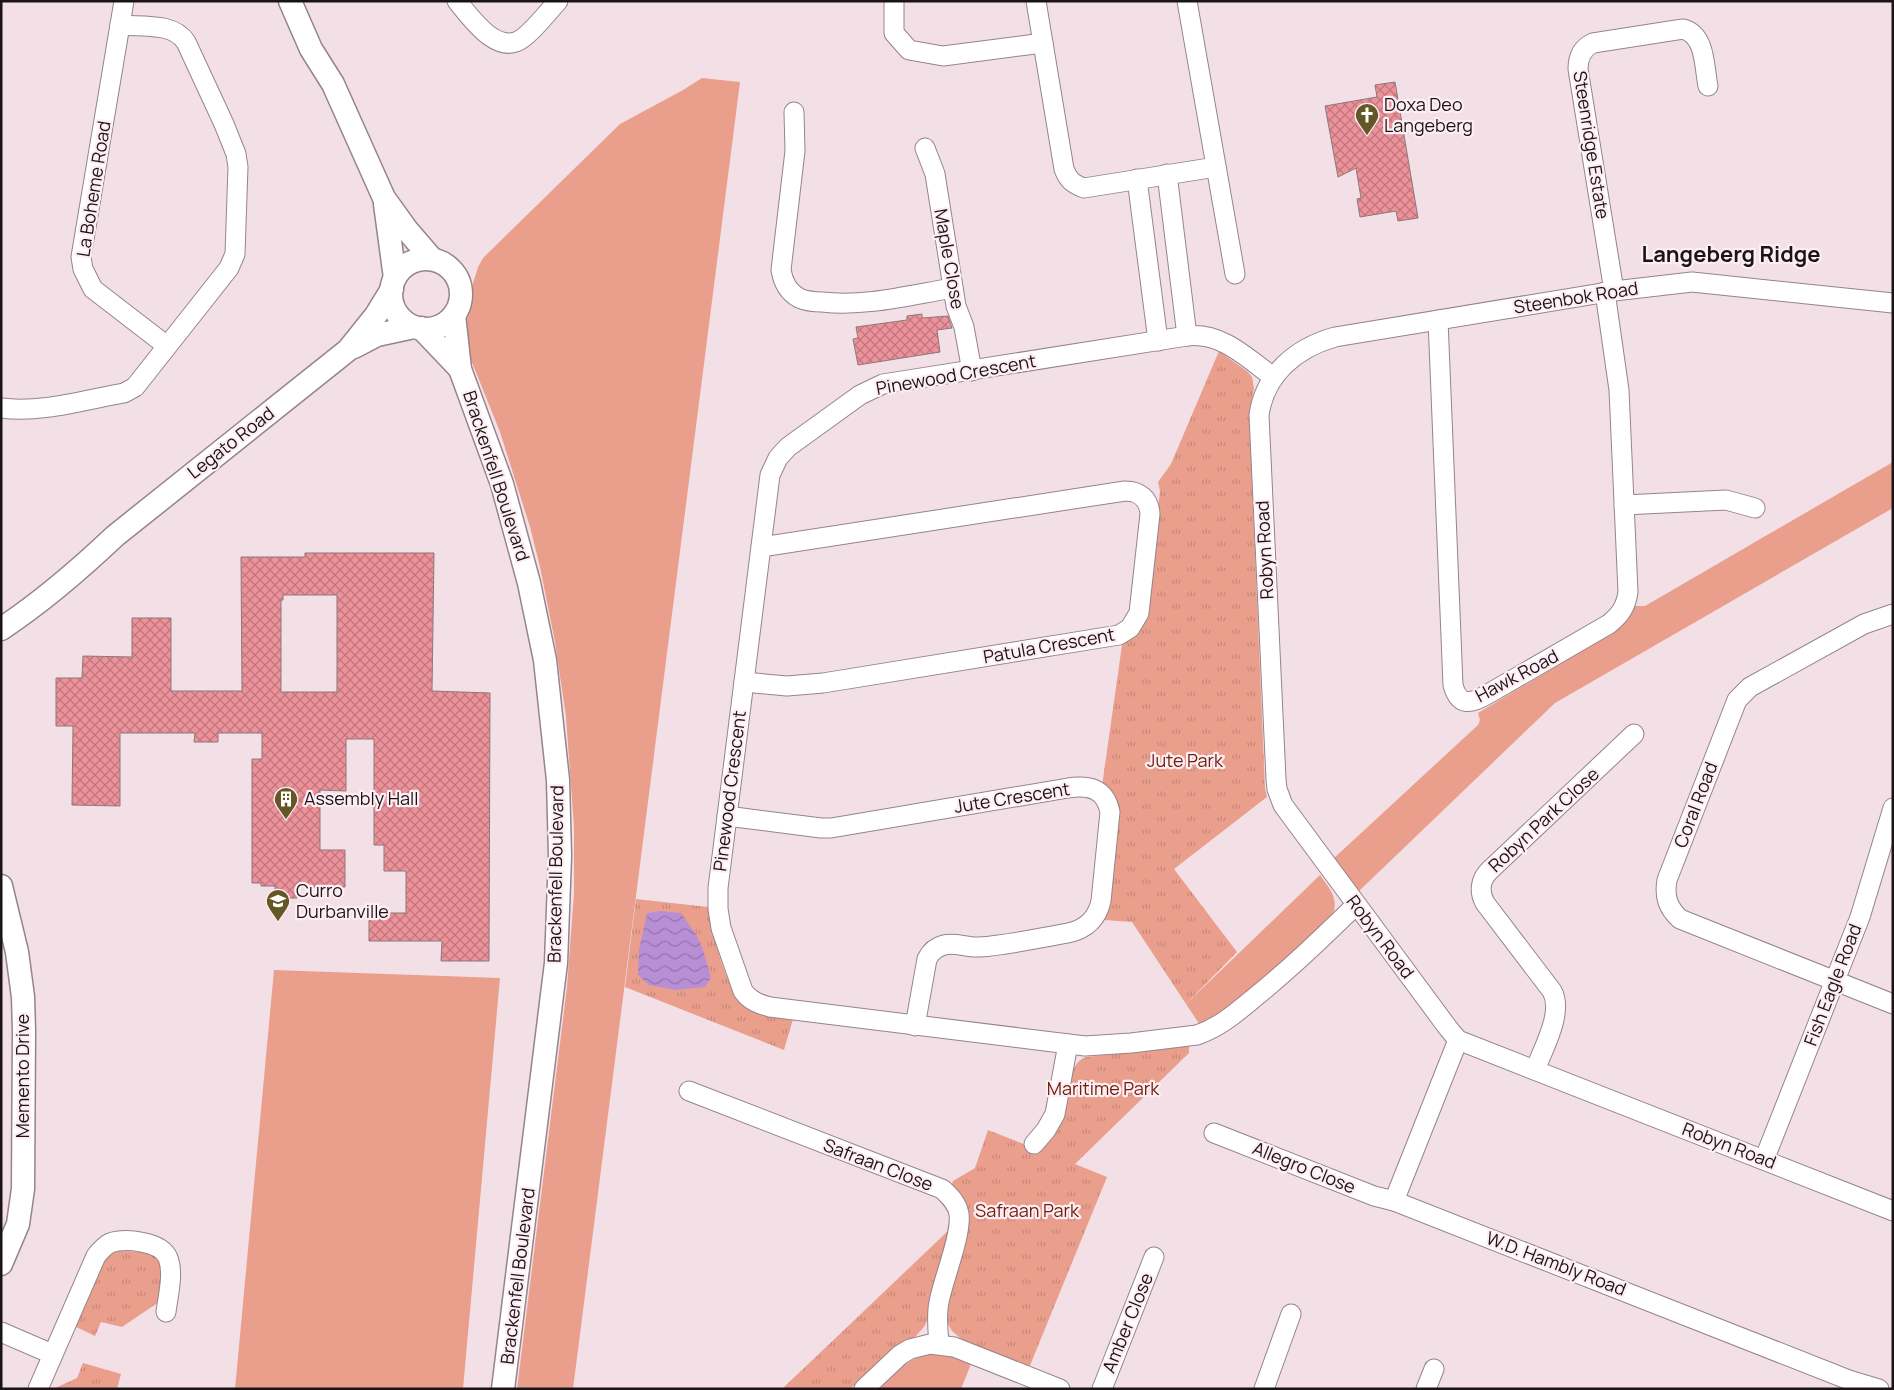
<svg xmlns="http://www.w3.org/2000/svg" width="1894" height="1390" font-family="Manrope,sans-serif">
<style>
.grass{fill:#ea9f8c}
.park{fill:url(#park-tufts)}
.water{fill:url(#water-waves)}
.building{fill:url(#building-cross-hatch);stroke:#8b797a;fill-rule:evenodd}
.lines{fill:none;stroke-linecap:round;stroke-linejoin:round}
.minor-casing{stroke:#95848b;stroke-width:21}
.tertiary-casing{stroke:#95848b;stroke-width:25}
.minor{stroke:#fff;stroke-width:19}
.tertiary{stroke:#fff;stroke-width:22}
.labels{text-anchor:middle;stroke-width:4.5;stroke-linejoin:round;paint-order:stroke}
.poi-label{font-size:18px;fill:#1a1416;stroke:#feeef4;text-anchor:start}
.street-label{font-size:18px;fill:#1a1416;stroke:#feeef4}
.park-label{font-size:18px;fill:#6b1f0c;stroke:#feeef4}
.district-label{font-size:22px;font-weight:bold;fill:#1a1416;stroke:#feeef4}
</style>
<defs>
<pattern id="park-tufts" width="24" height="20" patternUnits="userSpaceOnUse" patternTransform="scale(1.25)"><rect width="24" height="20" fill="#ea9f8c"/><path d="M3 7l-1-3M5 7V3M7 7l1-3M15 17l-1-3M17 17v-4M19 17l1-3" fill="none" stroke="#c88878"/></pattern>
<pattern id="water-waves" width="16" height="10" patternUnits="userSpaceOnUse" patternTransform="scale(1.25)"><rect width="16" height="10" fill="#b88ed5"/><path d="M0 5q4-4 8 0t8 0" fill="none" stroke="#9573ac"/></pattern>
<pattern id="building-cross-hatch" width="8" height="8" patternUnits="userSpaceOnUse" patternTransform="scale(1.25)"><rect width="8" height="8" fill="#ed929b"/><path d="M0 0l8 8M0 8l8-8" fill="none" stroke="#bf767d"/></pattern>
</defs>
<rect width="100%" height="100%" fill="#f3e0e7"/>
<g class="grass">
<polygon points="702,78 740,82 573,1389 517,1389 567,987 574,893 574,827 566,717 555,642 540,567 530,527 500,432 467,350 465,326 472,303 473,283 478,267 483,258 620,124 683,90"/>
<path d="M 1893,462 L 1893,508 L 1555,703 L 1358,892 L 1333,859 L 1478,725 L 1480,720 L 1478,713 L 1608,635 C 1620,626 1628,620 1634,606 L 1645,606 Z"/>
<path d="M 1320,875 C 1329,888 1339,898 1333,914 L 1276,970 L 1211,1021 L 1200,1025 L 1186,1004 Z"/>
<polygon points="274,970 500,978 463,1389 235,1389"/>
<path d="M 935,1354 L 954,1357 L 971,1364 L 961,1389 L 883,1389 L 880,1386 C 897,1370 910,1356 935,1354 Z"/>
</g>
<g class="park">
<polygon points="1219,351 1248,372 1252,377 1254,389 1249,412 1265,788 1267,797 1174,869 1237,952 1186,1004 1132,922 1104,920 1102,786 1122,645 1139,633 1145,619 1160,491 1158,482 1171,464"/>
<path d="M 636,899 L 708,907 C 712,932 727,995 747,1008 C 760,1017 778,1017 793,1019 L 784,1050 L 625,987 Z"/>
<path d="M 1189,1046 L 1189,1053 L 1075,1164 L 1107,1177 L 1029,1368 L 965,1342 L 952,1331 L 948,1324 L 945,1310 L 965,1226 L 951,1187 L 953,1181 L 975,1168 L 988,1130 L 1039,1150 C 1050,1140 1060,1130 1064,1116 C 1070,1097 1065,1065 1086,1057 Z"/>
<polygon points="950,1229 928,1319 924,1327 916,1336 888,1353 850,1389 782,1389"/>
<path d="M 118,1251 C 167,1252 163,1256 159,1302 L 122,1327 L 101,1322 L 95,1336 L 74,1326 L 105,1259 L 109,1255 Z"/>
<polygon points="83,1363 121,1374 117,1389 53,1389 77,1378"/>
</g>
<path class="water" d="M 661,911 L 681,913 C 686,921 692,928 697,936 C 704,949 707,964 711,978 L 705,987 L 675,990 L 649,985 L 638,975 L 639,950 L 647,913 Z"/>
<g class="building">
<polygon points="1395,82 1418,218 1398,221 1396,211 1360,217 1357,199 1361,198 1356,168 1338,177 1325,106 1377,97 1375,85"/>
<polygon points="922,314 922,318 948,316 952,328 937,330 940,352 858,365 853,339 858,338 856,327 907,320 907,316"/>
<path d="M 305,553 L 434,553 L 432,691 L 490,693 L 489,961 L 441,961 L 442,941 L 369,941 L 369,913 L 406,913 L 406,871 L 384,871 L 384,845 L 374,845 L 374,739 L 346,739 L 346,791 L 320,790 L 320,850 L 345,850 L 345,887 L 297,887 L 297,898 L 275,898 L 275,886 L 261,886 L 261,883 L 252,883 L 252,759 L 262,759 L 262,733 L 218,733 L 218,742 L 194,742 L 195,733 L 120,733 L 120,806 L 72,805 L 73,726 L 56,726 L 56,678 L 82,678 L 83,656 L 132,657 L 132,618 L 171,618 L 171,691 L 242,691 L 241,557 L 305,557 ZM 283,595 L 337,595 L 337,692 L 281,692 L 281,600 L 283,600 Z"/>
</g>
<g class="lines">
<g class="minor-casing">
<g id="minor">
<polyline points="124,1 81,257 83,269 93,289 167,346"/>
<path d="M 457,1 C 472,19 498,57 523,38 C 536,28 547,13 558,1"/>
<polyline points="894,1 894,33 909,50 943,56 1043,43"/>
<path d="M 1036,1 L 1064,169 C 1068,180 1073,184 1084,188 L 1216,167"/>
<polyline points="1187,1 1235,274"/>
<path d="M 794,112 L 795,151 L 781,270 C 783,282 788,292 799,298 C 806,301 815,302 822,302 C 866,307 910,295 953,288"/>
<polyline points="925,148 935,174 956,306 964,327 972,371"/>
<polyline points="1167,174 1187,336"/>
<polyline points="1137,179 1158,341"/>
<path d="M 1614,291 L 1578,69 C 1578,57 1582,48 1593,43 L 1683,29 C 1706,35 1704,67 1708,86"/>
<path d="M 1893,303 L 1692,282 L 1614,291 L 1335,337 C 1296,348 1265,374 1259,415 L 1276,779 L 1277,789 L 1283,805 L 1448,1028 L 1458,1040 L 1893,1211"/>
<path d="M 1438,320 L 1453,685 C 1459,707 1471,704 1488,694 L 1609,624 C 1620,615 1626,607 1628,592 L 1619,390 L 1605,292"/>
<path d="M 1273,377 C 1247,358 1222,332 1187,336 L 883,384 L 860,395 L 788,447 L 778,458 L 770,475 L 718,888 L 718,909 L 721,928 L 743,991 C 750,1001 759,1004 770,1007 L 1085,1046 L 1131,1043 L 1197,1035 C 1220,1027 1236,1013 1254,998 C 1290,969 1323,937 1356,905"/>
<path d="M 1,408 C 38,413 77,402 113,395 L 124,393 L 135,387 L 229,268 L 235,254 L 238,167 L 236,154 L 224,124 L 186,42 C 173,22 141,27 120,25"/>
<polyline points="1624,505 1726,500 1755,508"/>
<path d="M 1893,614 L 1864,624 L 1750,687 L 1737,700 L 1667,880 C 1664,897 1668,908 1680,919 L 1893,1004"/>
<path d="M 744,682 L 787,686 L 823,683 L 1119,635 L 1130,628 L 1139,613 L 1150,514 C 1149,499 1140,491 1125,491 L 761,547"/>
<path d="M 727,816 L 821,828 L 831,828 L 1068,788 C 1089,785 1105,788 1110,812 L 1101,901 C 1097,919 1086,929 1068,933 C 1039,938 1009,945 979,947 C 968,948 955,942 944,945 C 936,947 931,951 927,959 L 915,1026"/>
<polyline points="1458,1040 1394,1201 1849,1380 1879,1389"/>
<path d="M 1535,1070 C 1543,1049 1564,1012 1552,991 L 1485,903 C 1479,892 1480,880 1489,871 L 1634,734"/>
<path d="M 689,1091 L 942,1189 C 950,1196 957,1203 959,1214 C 962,1234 943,1280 939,1302 C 936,1316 938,1330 939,1344"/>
<polyline points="1214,1133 1374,1196 1394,1201"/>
<polyline points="1034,1144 1046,1130 1055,1114 1068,1044"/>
<polyline points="1764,1160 1860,917 1893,808"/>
<polyline points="1,1332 52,1354"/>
<path d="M 38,1389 L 96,1256 C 100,1251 104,1246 110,1243 C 125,1238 161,1241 168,1258 C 174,1273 168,1296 166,1312"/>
<polyline points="864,1389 900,1355 910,1349 930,1344 954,1347 1060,1389"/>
<polyline points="1102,1389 1154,1257"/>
<polyline points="1264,1389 1291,1314"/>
<polyline points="1426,1389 1434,1369"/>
</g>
</g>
<g class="tertiary-casing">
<g id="tertiary">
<polyline points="290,1 311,49 333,84 384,198 407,230 432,259"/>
<polyline points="385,204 395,278"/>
<circle cx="426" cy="294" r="35"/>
<polyline points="454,315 460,369 502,484 529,583 545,660 558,780 560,856 556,963 503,1389"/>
<polyline points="421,328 460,369"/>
<polyline points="354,347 377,335 414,327"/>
<path d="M 1,629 C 42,602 79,570 115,536 L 348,350 L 376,315 L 392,289"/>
<polyline points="1,886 17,952 23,997 24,1031 23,1189 18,1224 1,1264"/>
</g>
</g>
<use href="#minor" class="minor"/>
<use href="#tertiary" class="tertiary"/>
</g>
<defs>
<g id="church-pin" transform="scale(1.25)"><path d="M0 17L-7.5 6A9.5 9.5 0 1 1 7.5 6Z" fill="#635825" stroke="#feeef4"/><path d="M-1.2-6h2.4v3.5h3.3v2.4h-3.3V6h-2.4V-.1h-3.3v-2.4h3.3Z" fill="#fff"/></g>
<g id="building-pin" transform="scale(1.25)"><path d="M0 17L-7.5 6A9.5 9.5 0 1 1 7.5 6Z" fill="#635825" stroke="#feeef4"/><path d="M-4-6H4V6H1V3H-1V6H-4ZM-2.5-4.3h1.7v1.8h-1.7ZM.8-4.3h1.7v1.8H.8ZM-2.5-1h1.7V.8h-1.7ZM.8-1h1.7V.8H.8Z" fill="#fff"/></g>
<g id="school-pin" transform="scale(1.25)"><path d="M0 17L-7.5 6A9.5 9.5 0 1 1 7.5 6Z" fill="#635825" stroke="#feeef4"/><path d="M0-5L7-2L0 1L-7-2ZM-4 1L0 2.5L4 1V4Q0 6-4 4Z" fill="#fff"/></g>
</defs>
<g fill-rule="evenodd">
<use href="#church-pin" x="1367" y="115"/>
<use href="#building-pin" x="286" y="799"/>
<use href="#school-pin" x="278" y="901"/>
</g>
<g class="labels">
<g class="poi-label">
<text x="1384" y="111">Doxa Deo<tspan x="1384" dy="21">Langeberg</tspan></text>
<text x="304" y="805">Assembly Hall</text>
<text x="296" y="897">Curro<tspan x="296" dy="21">Durbanville</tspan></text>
</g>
<g class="street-label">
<text transform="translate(1591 145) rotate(81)" y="6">Steenridge Estate</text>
<text transform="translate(94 189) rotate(-81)" y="6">La Boheme Road</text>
<text transform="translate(949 259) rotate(80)" y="6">Maple Close</text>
<text transform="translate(1576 298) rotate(-9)" y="6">Steenbok Road</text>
<text transform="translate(956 375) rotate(-10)" y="6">Pinewood Crescent</text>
<text transform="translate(231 443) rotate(-38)" y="6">Legato Road</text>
<text transform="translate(496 476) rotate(72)" y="6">Brackenfell Boulevard</text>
<text transform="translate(1265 550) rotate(-93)" y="6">Robyn Road</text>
<text transform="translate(1049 646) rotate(-10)" y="6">Patula Crescent</text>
<text transform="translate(1517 676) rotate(-28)" y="6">Hawk Road</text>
<text transform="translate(730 791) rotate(-83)" y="6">Pinewood Crescent</text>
<text transform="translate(1012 798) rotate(-9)" y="6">Jute Crescent</text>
<text transform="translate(1696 805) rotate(-69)" y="6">Coral Road</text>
<text transform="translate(1544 820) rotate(-43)" y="6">Robyn Park Close</text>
<text transform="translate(556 874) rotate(-89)" y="6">Brackenfell Boulevard</text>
<text transform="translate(1380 937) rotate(53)" y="6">Robyn Road</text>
<text transform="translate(1833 985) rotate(-69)" y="6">Fish Eagle Road</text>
<text transform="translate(23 1076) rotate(-90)" y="6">Memento Drive</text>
<text transform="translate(1729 1146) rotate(21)" y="6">Robyn Road</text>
<text transform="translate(878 1165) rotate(21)" y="6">Safraan Close</text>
<text transform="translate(1304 1168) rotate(22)" y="6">Allegro Close</text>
<text transform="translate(1556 1264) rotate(21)" y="6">W.D. Hambly Road</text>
<text transform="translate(518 1276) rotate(-83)" y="6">Brackenfell Boulevard</text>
<text transform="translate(1128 1323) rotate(-68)" y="6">Amber Close</text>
</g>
<g class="park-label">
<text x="1185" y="767">Jute Park</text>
<text x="1103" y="1095">Maritime Park</text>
<text x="1027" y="1217">Safraan Park</text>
</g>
<g class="district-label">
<text x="1731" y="262">Langeberg Ridge</text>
</g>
</g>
<rect width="1894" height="1390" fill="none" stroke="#1a1416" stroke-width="5"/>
</svg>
